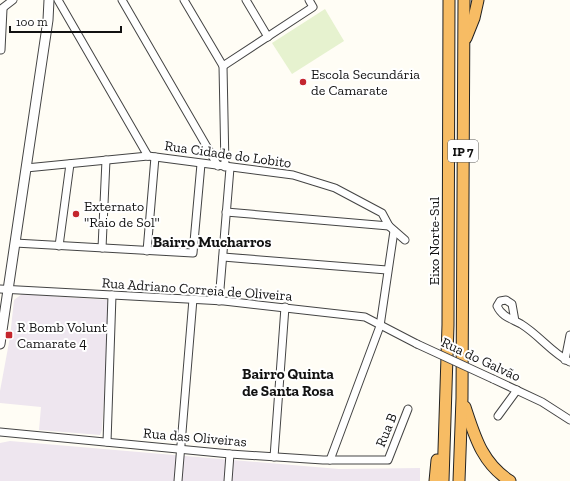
<svg xmlns="http://www.w3.org/2000/svg" width="570" height="481" font-family="'Zilla Slab',serif">
<style>
.industrial{fill:#eee6ef}
.pitch{fill:#e6f2cf}
.lines{fill:none;stroke-linecap:round;stroke-linejoin:round}
.minor-casing{stroke:#444;stroke-width:9}
.tertiary-casing{stroke:#444;stroke-width:11}
.trunk-casing{stroke:#222;stroke-width:13}
.minor{stroke:#fff;stroke-width:7}
.tertiary{stroke:#fff;stroke-width:9}
.trunk{stroke:#f7bc64;stroke-width:11}
.minor-bridge-casing{stroke:#444;stroke-width:9;stroke-linecap:butt}
.minor-bridge{stroke:#fff;stroke-width:7}
.poi-dot{fill:#c4262e;stroke:#fff;stroke-width:1.5}
.labels{text-anchor:middle;stroke-width:4;stroke-linejoin:round;paint-order:stroke}
.shield{fill:#fff;stroke:#585858;stroke-width:1}
.shield-label{font-size:13px;font-weight:bold;fill:#111}
.poi-label{font-size:14px;fill:#111;stroke:#fff;text-anchor:start}
.street-label{font-size:14px;fill:#111;stroke:#fff}
.neighbourhood-label{font-size:15px;font-weight:bold;fill:#111;stroke:#fff}
</style>
<rect width="100%" height="100%" fill="#fffdf5"/>
<g class="industrial">
<polygon points="22,294 109,300 110,302 102,430 100,435 39,430 41,407 0,403 0,391 10,337 14,300"/>
<polygon points="10,441 339,469 420,468 420,481 0,481 0,443"/>
</g>
<polygon class="pitch" points="325,9 344,41 292,74 272,43"/>
<g class="lines">
<g class="minor-casing">
<g id="minor">
<polyline points="58,0 148,156"/>
<polyline points="122,0 218,166"/>
<polyline points="184,0 223,66 225,167"/>
<polyline points="246,0 268,37"/>
<polyline points="0,10 13,0"/>
<polyline points="1,50 3,9"/>
<polyline points="223,66 313,7 309,0"/>
<polyline points="26,168 148,156 293,175 335,188 382,213 389,226 405,240"/>
<polyline points="226,212 389,226"/>
<polyline points="15,243 193,253 201,164"/>
<polyline points="59,246 70,164"/>
<polyline points="102,248 106,160"/>
<polyline points="147,251 155,157"/>
<polyline points="223,257 387,270"/>
<polyline points="0,289 224,301 365,317 417,344"/>
<polyline points="219,301 230,168"/>
<path d="M 515,321 L 512,304 L 506,300 L 500,301 L 497,306 C 502,317 512,319 521,324 C 539,335 552,353 570,362"/>
<polyline points="565,360 570,335"/>
<polyline points="493,379 542,402 570,420"/>
<polyline points="498,416 517,390"/>
<polyline points="0,432 230,454 323,460 388,460 408,409"/>
<polyline points="107,442 112,295"/>
<polyline points="274,457 285,307"/>
<polyline points="330,460 380,326 394,231"/>
<polyline points="178,481 193,299"/>
<polyline points="228,481 230,454"/>
</g>
</g>
<g class="tertiary-casing">
<polyline id="tertiary" points="0,344 48,20 49,0"/>
</g>
<g class="trunk-casing">
<g id="trunk">
<polyline points="466,38 474,18 478,0"/>
<path d="M 465,407 C 475,437 482,463 510,481"/>
<polyline points="435,481 437,460"/>
<polyline points="443,481 448,325 449,0"/>
<polyline points="459,481 462,398 464,0"/>
</g>
</g>
<use href="#minor" class="minor"/>
<use href="#tertiary" class="tertiary"/>
<use href="#trunk" class="trunk"/>
<g class="minor-bridge-casing">
<polyline id="minor-bridge" points="417,344 493,379"/>
</g>
<use href="#minor-bridge" class="minor-bridge"/>
</g>
<g class="poi-dot">
<circle cx="303" cy="82" r="4"/>
<circle cx="76" cy="214" r="4"/>
<rect x="5" y="331" width="8" height="8" rx="2"/>
</g>
<g class="labels">
<rect class="shield" x="448" y="140" width="30" height="22" rx="3"/>
<g class="shield-label">
<text x="463" y="156">IP 7</text>
</g>
<g class="poi-label">
<text x="311" y="79">Escola Secundária<tspan x="311" dy="16">de Camarate</tspan></text>
<text x="84" y="211">Externato<tspan x="84" dy="16">"Raio de Sol"</tspan></text>
<text x="17" y="332">R Bomb Volunt<tspan x="17" dy="16">Camarate 4</tspan></text>
</g>
<g class="street-label">
<text transform="translate(228 154) rotate(8)" y="5">Rua Cidade do Lobito</text>
<text transform="translate(434 241) rotate(-90)" y="5">Eixo Norte-Sul</text>
<text transform="translate(197 289) rotate(4)" y="5">Rua Adriano Correia de Oliveira</text>
<text transform="translate(481 359) rotate(25)" y="5">Rua do Galvão</text>
<text transform="translate(386 430) rotate(-68)" y="5">Rua B</text>
<text transform="translate(195 437) rotate(5)" y="5">Rua das Oliveiras</text>
</g>
<g class="neighbourhood-label">
<text x="212" y="247">Bairro Mucharros</text>
<text x="288" y="379">Bairro Quinta<tspan x="288" dy="17">de Santa Rosa</tspan></text>
</g>
</g>
<path d="M10 26v6h111v-6" fill="none" stroke="#111111" stroke-width="2"/>
<text x="16" y="26" font-size="12" fill="#111111" stroke="#ffffff" stroke-width="3" paint-order="stroke">100 m</text>
</svg>
